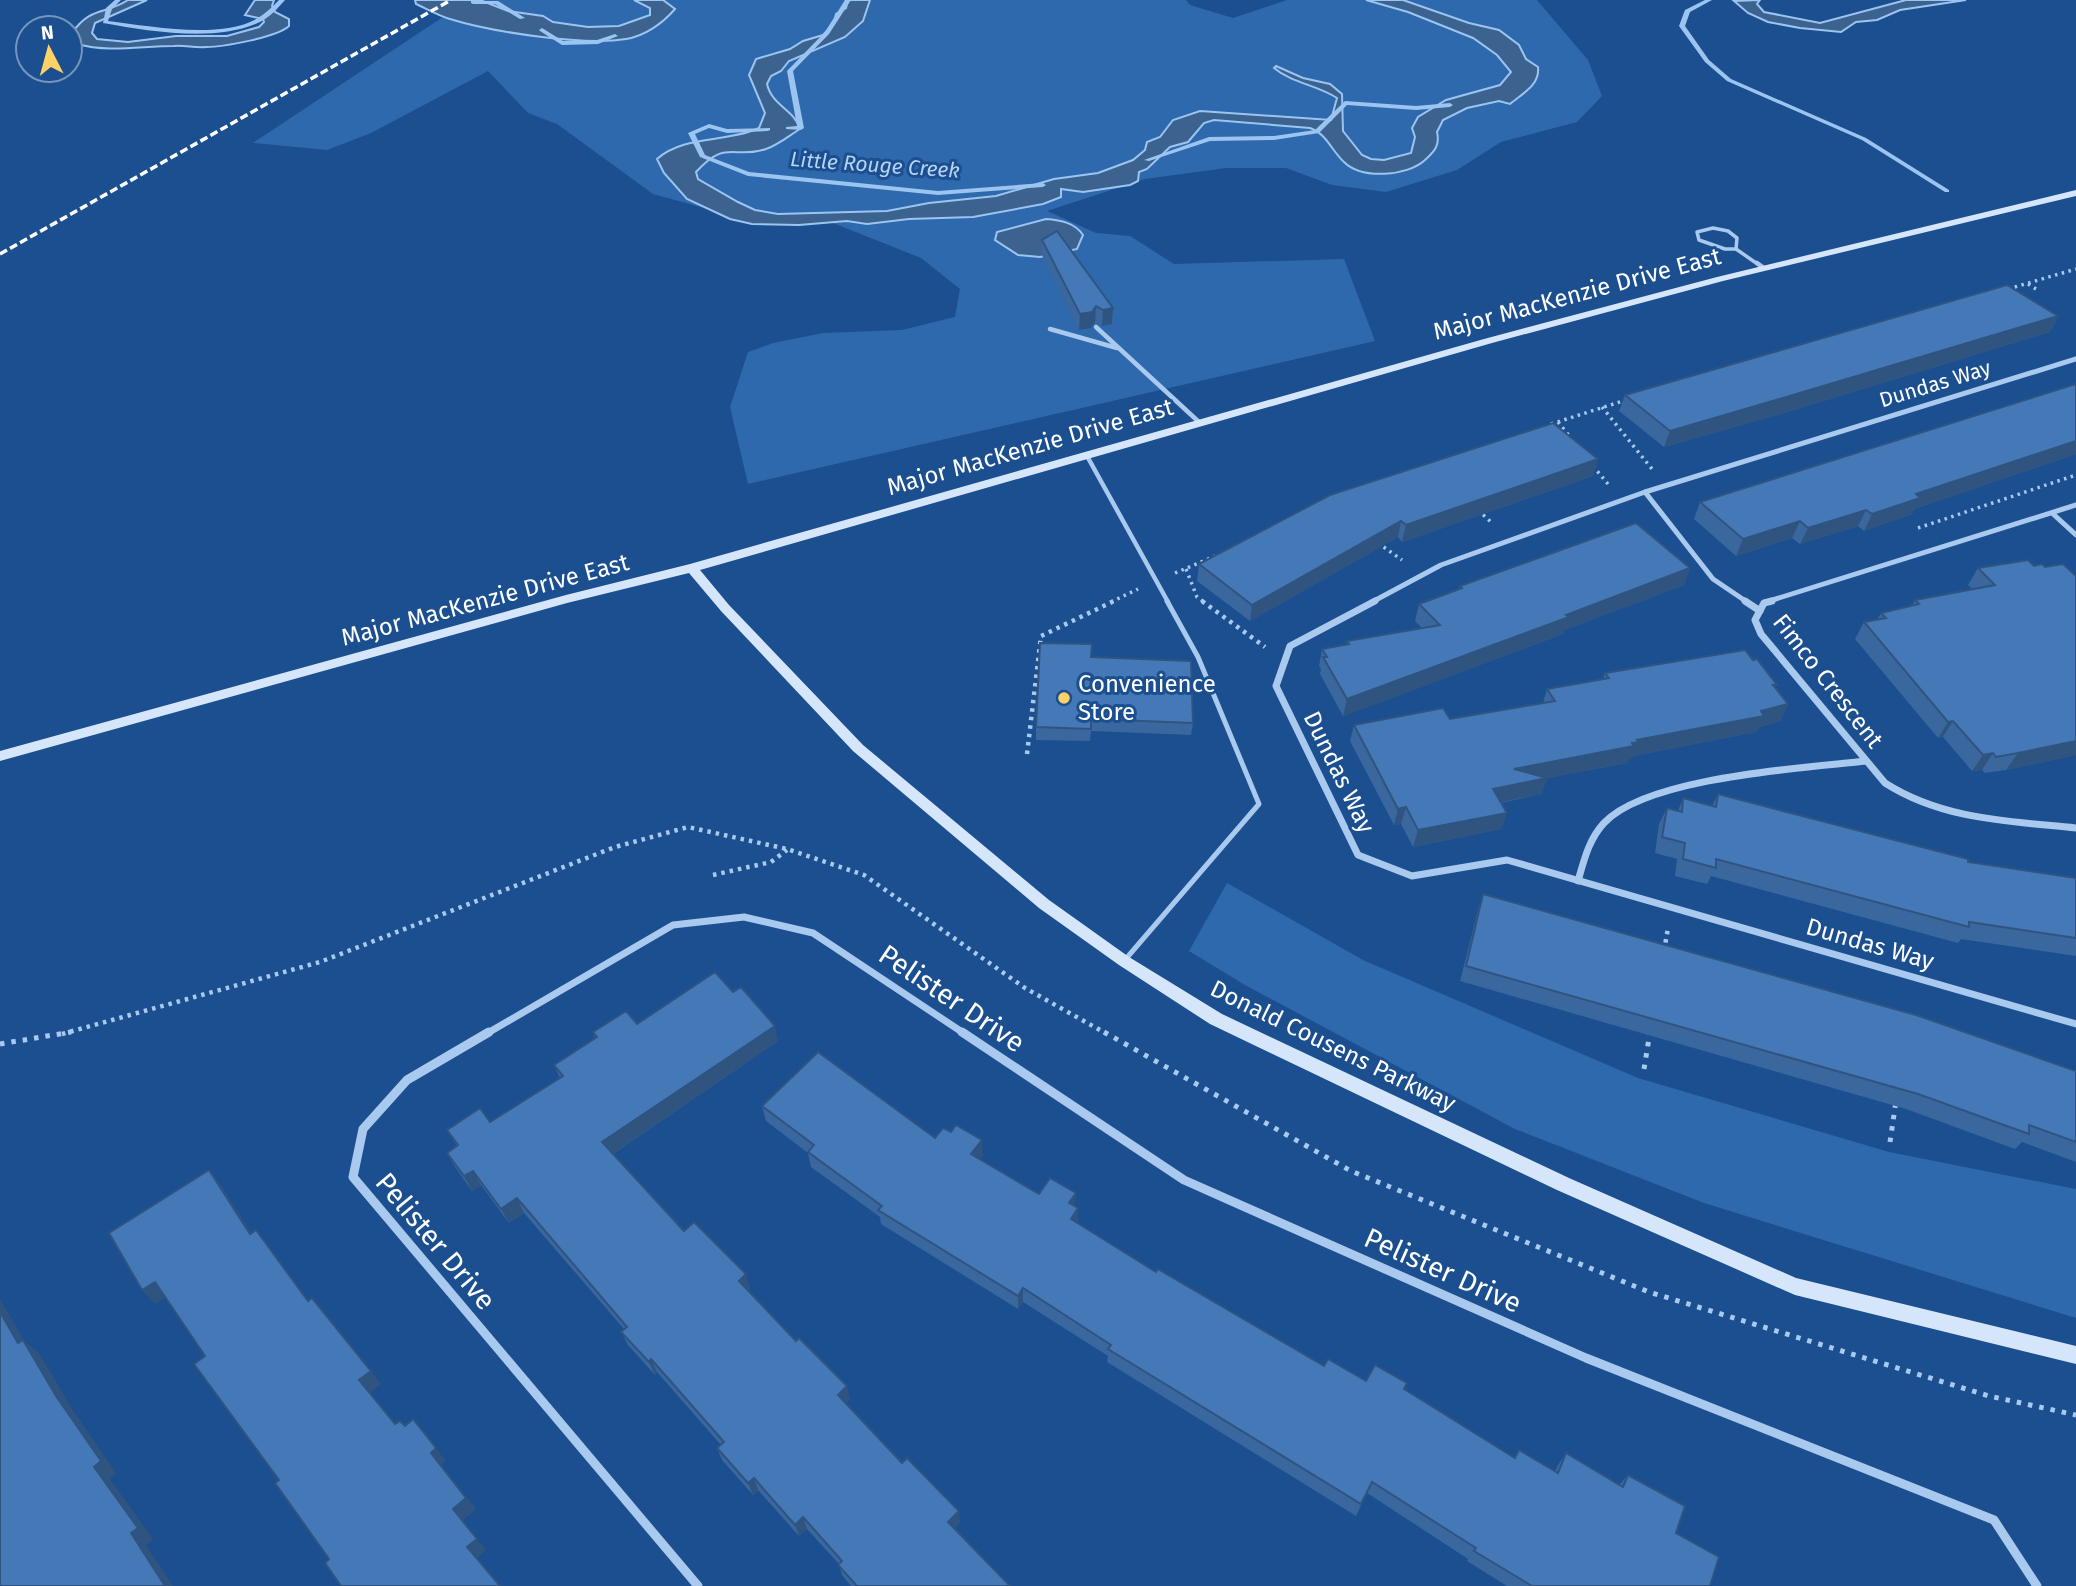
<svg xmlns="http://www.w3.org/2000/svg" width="2076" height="1586" font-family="'Fira Sans',sans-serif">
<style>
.green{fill:#2e69ad}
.water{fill:#3c6290;stroke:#9cc4f0;stroke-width:2}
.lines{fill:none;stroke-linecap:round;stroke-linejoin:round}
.stream{fill:#9cc4f0;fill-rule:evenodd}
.path-far2{stroke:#a9c9ee;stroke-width:3.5;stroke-dasharray:2.5 4.5;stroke-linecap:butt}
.path-far1{stroke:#a9c9ee;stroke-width:4.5;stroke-dasharray:3.5 5;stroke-linecap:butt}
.path{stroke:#a9c9ee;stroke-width:5;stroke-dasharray:4.5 7;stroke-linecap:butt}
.service-far2{stroke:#a9c9ee;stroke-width:3.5}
.service-far1{stroke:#a9c9ee;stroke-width:4.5}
.service{stroke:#a9c9ee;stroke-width:5}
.minor-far2{stroke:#a9c9ee;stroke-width:5}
.minor-far1{stroke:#a9c9ee;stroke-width:7}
.minor{stroke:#a9c9ee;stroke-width:9}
.secondary{fill:#d6e6fa;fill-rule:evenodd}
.rail{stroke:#fff;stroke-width:3.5;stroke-dasharray:8 3.5;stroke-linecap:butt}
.wall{fill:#3a679d}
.shaded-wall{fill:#305480}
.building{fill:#4478b7;stroke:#305480;stroke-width:2}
.poi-dot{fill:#ffd166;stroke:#1b4f8f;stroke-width:2.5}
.labels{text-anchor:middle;stroke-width:6;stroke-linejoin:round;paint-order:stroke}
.far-water-label{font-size:21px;font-style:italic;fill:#b5d3f5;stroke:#1b4f8f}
.far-street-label{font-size:21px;fill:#fff;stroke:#1b4f8f}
.street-label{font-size:24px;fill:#fff;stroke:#1b4f8f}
.poi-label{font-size:24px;fill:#fff;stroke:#1b4f8f;text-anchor:start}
.near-street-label{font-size:28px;fill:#fff;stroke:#1b4f8f}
</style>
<rect width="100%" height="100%" fill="#1b4f8f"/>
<g class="green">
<polygon points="475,0 1186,0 1190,5 1233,18 1287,0 1537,0 1588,60 1602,96 1577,122 1501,142 1457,170 1386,192 1332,185 1286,168 1226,168 1145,179 1047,211 1096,233 1130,236 1174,264 1344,259 1375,341 748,484 730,407 748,352 773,343 823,333 902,330 955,317 960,289 921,258 823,219 726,214 653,194 557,124 528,113 488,71 371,133 327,150 253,143 449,13"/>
<polygon points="1227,883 1363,960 1638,1078 1889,1152 2076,1189 2076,1318 1704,1203 1515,1129 1245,985 1189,951"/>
</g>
<g class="water">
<path d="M 128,0 L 147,0 L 95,23 L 92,33 L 97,39 L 128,42 L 176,36 L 227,36 L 259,27 L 264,22 L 263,19 L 245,15 L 255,0 L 274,0 L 272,6 L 275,12 L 289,19 L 289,26 C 278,37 223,47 206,47 C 195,48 184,45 174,46 C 141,46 109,53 77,44 L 71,34 C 92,5 103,16 128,0 Z"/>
<path d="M 415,0 L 480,0 L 508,11 L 543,16 L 553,22 L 588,27 L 619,26 L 650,15 L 650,8 L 634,0 L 663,0 L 675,9 C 663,23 645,36 626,39 C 584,46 492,32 450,19 C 439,16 427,9 416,4 Z"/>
<path d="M 848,0 L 870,0 L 863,21 L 845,37 L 789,61 L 781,71 L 771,76 L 767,84 C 772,106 795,110 800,129 C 790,135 778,145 766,149 C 733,160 727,138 696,172 L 698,179 L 738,202 L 755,210 L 778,214 L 887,211 L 929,203 L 996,196 L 1054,179 L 1098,173 L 1133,160 L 1145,150 L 1147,142 L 1160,137 L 1173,120 L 1200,111 L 1331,120 L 1337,98 C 1317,85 1292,83 1274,68 L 1276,66 L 1303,78 L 1330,84 L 1342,94 L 1343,131 L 1362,155 L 1371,159 L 1384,160 L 1411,153 L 1415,137 L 1412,128 L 1418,117 L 1446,100 L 1500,85 L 1511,72 L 1497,55 L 1473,38 L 1408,12 L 1366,0 L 1403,0 L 1469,23 L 1499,30 L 1519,45 L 1526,59 L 1538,67 C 1540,85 1523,93 1510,104 L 1499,101 L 1467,108 L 1443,120 L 1437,132 C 1440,145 1435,151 1425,160 C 1408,176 1362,180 1344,162 C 1331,150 1327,134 1310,128 L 1214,120 L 1204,123 L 1188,142 L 1170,147 L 1147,169 L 1139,172 L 1138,181 L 1130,185 L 1083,192 L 1061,189 L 1061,197 L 1043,204 L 973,217 L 909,219 L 867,224 L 847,221 L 799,225 L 752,224 L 730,219 L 687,199 L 664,173 L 657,159 C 684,135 726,143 759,128 L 765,113 L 749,75 L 756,59 L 790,49 L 803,41 L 823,35 L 834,23 L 836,14 L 846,8 Z"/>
<polygon points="1760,0 1757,4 1764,12 1820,23 1906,0 1966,0 1900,10 1877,20 1856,22 1841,32 1800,28 1768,22 1748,13 1734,1"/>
<path d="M 1046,219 C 1061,220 1075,223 1083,235 L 1077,249 L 1040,257 L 1018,255 L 995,240 L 997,232 Z"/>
</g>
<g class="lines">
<g class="stream">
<path d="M 115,0 L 121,0 L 112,9 L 108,21 C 150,26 221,40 258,18 C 266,13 273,6 279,0 L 285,0 C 278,8 270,17 260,22 C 216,43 149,31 103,23 L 106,8 Z"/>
<polygon points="845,0 851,0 829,34 793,71 804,128 801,130 786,129 786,127 797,126 787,71 825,32"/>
<polygon points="1705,0 1712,0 1690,12 1685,26 1709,60 1731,79 1866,138 1949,190 1949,192 1945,192 1862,140 1727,81 1705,62 1679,26 1685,10"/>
<polygon points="471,1 498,1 525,18 520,19 495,4 473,4 471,3"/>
<polygon points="542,28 563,41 597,40 615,34 618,36 598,44 562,45 540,31 539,30"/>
<polygon points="1345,101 1416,106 1450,103 1453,105 1450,107 1416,110 1347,105 1319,133 1274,140 1210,141 1149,161 1144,160 1209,137 1274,136 1315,130"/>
<polygon points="709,124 727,129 770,128 770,130 768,131 727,133 709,128 695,134 705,155 749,172 938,191 1043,183 1046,185 1043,187 938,195 748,176 700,157 688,133"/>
</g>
<g class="path-far2">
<polyline points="2028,284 2036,289"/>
<polyline points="2008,289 2076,269"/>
<polyline points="1602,407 1652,469"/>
<polyline points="1558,422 1570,437"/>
<polyline points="1551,424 1626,400"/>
<polyline points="1593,466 1608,484"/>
<polyline points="1478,510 1492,523"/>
<polyline points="1918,528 2076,475"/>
<polyline points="1378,543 1402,560"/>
<polyline points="1186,569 1197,597 1204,602"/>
<polyline points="1175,573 1215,556"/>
<polyline points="1111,602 1138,589"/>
</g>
<g class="path-far1">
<polyline points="1202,601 1265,647"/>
<polyline points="1027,754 1041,636 1114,601"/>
<polyline points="713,875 771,862 787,850"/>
<polyline points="1664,951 1668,928"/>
<polyline points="62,1034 320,962 615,847 688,827 787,849 864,875 1025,988 1107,1034"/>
</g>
<g class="path">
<polyline points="1104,1032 1351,1171 1649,1292 1989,1396 2076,1415"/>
<polyline points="0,1044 71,1032"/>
<polyline points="1644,1069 1650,1032"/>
<polyline points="1890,1142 1896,1101"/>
</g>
<g class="service-far2">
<polygon points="1713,228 1728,231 1737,238 1736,249 1725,249 1699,240 1697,232"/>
<polyline points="1736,249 1759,265"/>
</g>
<g class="service-far1">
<polyline points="1757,263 1764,268"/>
<polyline points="1096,327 1200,423"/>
<polyline points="1050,329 1117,348"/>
<polyline points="1087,456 1168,602"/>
</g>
<polyline class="service" points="1124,961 1259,804 1198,657 1167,601"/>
<g class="minor-far2">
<polyline points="2052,513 2076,535"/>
<polyline points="1372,602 1441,565 1645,492"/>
<polyline points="1747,602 1713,579 1645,492 2076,359"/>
<polyline points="1766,602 2076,505"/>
</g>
<g class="minor-far1">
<polyline points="1375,601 1290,646 1276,686 1358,855 1412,876 1507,860 2076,1024"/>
<polyline points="1745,601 1760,611"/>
<path d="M 1772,601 L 1764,603 L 1755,620 L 1761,634 L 1885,783 C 1943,820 2009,821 2076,828"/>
<path d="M 1578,881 C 1584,860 1589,839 1604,823 C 1647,777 1804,768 1866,761"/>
<polyline points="486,1034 673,925 744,917 813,933 965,1034"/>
</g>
<g class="minor">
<polyline points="489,1032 407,1080 363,1129 353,1177 698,1586"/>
<polyline points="962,1032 1184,1180 1586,1358 1994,1520 2037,1586"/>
</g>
<polygon class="secondary" points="2076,190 2076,196 1723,281 1492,343 700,570 729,605 863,745 1049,900 1129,957 1222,1014 1569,1178 1796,1278 2076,1346 2076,1364 1795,1295 1557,1190 1210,1024 1119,965 1039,908 853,751 721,611 689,573 567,603 0,761 0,751 566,595 690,564 1484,339 1717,277"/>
<polyline class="rail" points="0,254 451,0"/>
</g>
<g class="wall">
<polygon points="1057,231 1112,324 1102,326 1095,322 1091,328 1079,330 1042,255 1042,240"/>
<polygon points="2058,316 2050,332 1777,415 1664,447 1619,411 1625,395"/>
<polygon points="2076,384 2076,454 1914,509 1912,514 1864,531 1858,526 1800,544 1792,538 1736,556 1694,519 1700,502"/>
<polygon points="1593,476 1402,542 1398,537 1250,621 1197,581 1199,564"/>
<polygon points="2034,566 2045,567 2076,576 2076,755 2006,770 1985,773 1982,770 1972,771 1943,737 1938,738 1855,639 1864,622 1877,620 1881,613 1912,606 1915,600 1973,589 1968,585 1978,568"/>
<polygon points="1690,568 1684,585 1564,630 1563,634 1343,716 1320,674 1321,669 1319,666 1322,649 1346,645 1347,641 1422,628 1415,621 1419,604 1459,589 1460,586"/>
<polygon points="1091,657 1193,723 1191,735 1091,731 1090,741 1036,740 1036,727"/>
<polygon points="1605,673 1776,688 1788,704 1780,721 1759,727 1756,732 1633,756 1632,758 1629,759 1627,763 1547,778 1541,794 1501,803 1507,813 1501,829 1413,847 1401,824 1394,825 1350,741 1354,725 1450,719 1543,703 1547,689 1603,679"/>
<polygon points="1718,794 1968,862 2076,878 2076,956 1961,939 1958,943 1711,876 1707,884 1675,876 1677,859 1655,853 1659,824 1667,808 1678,811 1683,798 1712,806"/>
<polygon points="1483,894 2076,1071 2076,1162 2022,1142 2015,1149 1906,1109 1460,981 1478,910"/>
<polygon points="733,992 778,1041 613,1154 684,1231 750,1288 748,1291 850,1398 846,1403 960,1522 955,1528 1010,1586 851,1586 842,1575 839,1564 807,1529 799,1536 758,1490 753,1495 722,1460 717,1448 721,1445 657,1372 655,1375 628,1345 621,1332 624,1329 524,1213 509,1223 481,1185 472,1191 455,1167 447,1153 457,1146 447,1130 490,1122 560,1078 554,1065 595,1039 593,1032 637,1024"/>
<polygon points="762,1106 935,1138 983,1155 980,1159 1039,1194 1078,1208 1077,1223 1156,1272 1324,1366 1366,1381 1404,1389 1514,1457 1519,1450 1555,1471 1558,1465 1566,1453 1619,1485 1628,1475 1676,1533 1710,1586 1507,1586 1467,1561 1468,1559 1367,1493 1356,1516 1107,1362 1108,1356 1023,1302 1018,1309 881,1224 880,1217 811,1167 808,1153 766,1121"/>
</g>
<g class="shaded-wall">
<polygon points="1096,306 1095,322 1091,328 1079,330 1080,314"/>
<polygon points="1113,308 1112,324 1102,326 1103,310"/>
<polygon points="2058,316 2050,332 1777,415 1664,447 1670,431"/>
<polygon points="2076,441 2076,454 1914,509 1912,514 1864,531 1872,514 1916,494"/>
<polygon points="1598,459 1593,476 1402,542 1406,525"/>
<polygon points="1866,510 1858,526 1800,544 1808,528"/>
<polygon points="1401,521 1398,537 1250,621 1252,605"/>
<polygon points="1800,521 1792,538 1736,556 1743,539"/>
<polygon points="1690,568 1684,585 1564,630 1563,634 1343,716 1347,699"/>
<polygon points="1788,704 1780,721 1759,727 1756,732 1633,756 1632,758 1629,759 1627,763 1547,778 1541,794 1488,805 1493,789 1514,769 1632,743 1637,740"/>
<polygon points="1953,721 1943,737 1938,738 1948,722"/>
<polygon points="2076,741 2076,755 2006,770 2018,753"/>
<polygon points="1993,753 1982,770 1972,771 1983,755"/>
<polygon points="1406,807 1401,824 1394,825 1398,809"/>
<polygon points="1507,813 1501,829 1413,847 1418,830"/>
<polygon points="775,1026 778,1041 608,1157 602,1142"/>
<polygon points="982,1140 983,1155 972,1169 971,1154"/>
<polygon points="209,1170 221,1185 261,1248 250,1234"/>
<polygon points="473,1171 481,1185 472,1191 464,1176"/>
<polygon points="1076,1193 1075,1207 1069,1203"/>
<polygon points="517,1198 524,1213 509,1223 501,1209"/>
<polygon points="1078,1208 1078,1222 1070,1233 1071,1219"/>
<polygon points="256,1230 267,1244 319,1315 308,1301"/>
<polygon points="746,1274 750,1288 743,1295 739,1281"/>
<polygon points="155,1282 168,1296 155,1304 142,1290"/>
<polygon points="1023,1288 1023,1302 1018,1309 1018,1296"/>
<polygon points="0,1299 25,1342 39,1353 72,1409 116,1473 110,1479 153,1539 146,1545 173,1586 165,1586 131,1533 94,1467 0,1312"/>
<polygon points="651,1359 657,1372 655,1375 649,1362"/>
<polygon points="371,1371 381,1384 370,1393 359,1380"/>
<polygon points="847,1386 850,1398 841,1407 838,1395"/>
<polygon points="413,1419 446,1461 441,1465 476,1509 462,1521 486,1550 477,1558 467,1547 431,1453"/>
<polygon points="754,1478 758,1490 753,1495 748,1483"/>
<polygon points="959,1511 960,1522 950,1533 948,1522"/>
<polygon points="803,1517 807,1529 799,1536 795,1525"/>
</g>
<g class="building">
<polygon points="1057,231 1113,308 1103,310 1096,306 1092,312 1080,314 1042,240"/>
<polygon points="2007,285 2058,316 1783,398 1670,431 1625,395"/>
<polygon points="2076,384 2076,441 1916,494 1920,498 1872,514 1866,510 1808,528 1800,521 1743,539 1700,502"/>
<polygon points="1553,423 1598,459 1406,525 1401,521 1252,605 1199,564 1330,495"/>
<polygon points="1636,523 1690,568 1566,615 1569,617 1347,699 1323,657 1327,657 1322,649 1349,644 1347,641 1440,625 1419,604 1462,588 1460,586"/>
<polygon points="2028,560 2034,566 2042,564 2045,567 2063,564 2076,576 2076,741 2018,753 1996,757 1993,753 1983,755 1953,721 1948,722 1864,622 1886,618 1881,613 1919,604 1915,600 1995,585 1978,568"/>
<polygon points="1040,643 1092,644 1091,657 1191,661 1193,723 1091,719 1091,729 1036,727"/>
<polygon points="1745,650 1753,660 1757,659 1777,685 1773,685 1788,704 1761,711 1764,716 1637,740 1639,742 1632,743 1634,746 1514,769 1547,778 1493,789 1507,813 1418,830 1406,807 1398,809 1354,725 1443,708 1450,719 1555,701 1547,689 1609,678 1605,673"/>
<polygon points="1718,794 1968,859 1968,862 2076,878 2076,938 1969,922 1969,927 1716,859 1716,868 1683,859 1685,843 1662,837 1667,808 1682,812 1683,798 1716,807"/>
<polygon points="1483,894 1916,1015 2076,1071 2076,1142 2029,1125 2029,1134 1918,1094 1466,966"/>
<polygon points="715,972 733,992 741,987 775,1026 602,1142 684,1231 694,1222 746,1274 739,1281 796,1341 799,1338 847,1386 838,1395 902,1463 907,1458 959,1511 948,1522 1010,1586 857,1586 838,1565 842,1561 803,1517 795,1525 754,1478 748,1483 717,1448 724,1442 651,1359 649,1362 621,1332 627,1327 517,1198 501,1209 473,1171 464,1176 447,1153 458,1145 447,1130 480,1108 490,1122 563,1076 554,1065 597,1037 593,1032 626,1011 637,1024"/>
<polygon points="818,1052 935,1138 943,1128 951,1132 956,1125 982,1140 971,1154 1039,1194 1050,1178 1076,1193 1069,1203 1078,1208 1071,1219 1156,1272 1158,1269 1324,1366 1328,1359 1366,1381 1375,1365 1407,1383 1404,1389 1515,1458 1519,1450 1558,1473 1566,1453 1623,1487 1628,1475 1685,1506 1676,1533 1719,1557 1710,1586 1532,1586 1474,1551 1476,1548 1372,1482 1361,1504 1108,1349 1111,1345 1023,1288 1018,1296 878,1210 882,1206 808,1152 814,1145 762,1106"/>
<polygon points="209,1170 250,1234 256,1230 308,1301 312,1298 371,1371 359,1380 395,1424 400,1421 405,1426 413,1419 436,1448 431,1453 466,1498 453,1509 477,1539 467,1547 500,1586 341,1586 325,1563 329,1559 275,1483 279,1480 194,1364 205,1356 155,1282 142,1290 109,1233"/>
<polygon points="0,1312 18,1343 23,1340 56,1396 101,1461 94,1467 138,1528 131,1533 165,1586 1,1586 0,1584"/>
</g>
<circle class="poi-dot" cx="1064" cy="698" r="7"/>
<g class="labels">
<g class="far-water-label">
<text transform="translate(875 165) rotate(4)" y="7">Little Rouge Creek</text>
</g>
<g class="far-street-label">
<text transform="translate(1935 384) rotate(-17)" y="7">Dundas Way</text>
</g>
<g class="street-label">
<text transform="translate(1577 294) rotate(-15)" y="8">Major MacKenzie Drive East</text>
<text transform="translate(1030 447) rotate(-16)" y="8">Major MacKenzie Drive East</text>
<text transform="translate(485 600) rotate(-15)" y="8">Major MacKenzie Drive East</text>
<text transform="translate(1828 681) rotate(52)" y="8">Fimco Crescent</text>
<text transform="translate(1339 772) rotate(64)" y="8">Dundas Way</text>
<text transform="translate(1870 944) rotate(16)" y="8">Dundas Way</text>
<text transform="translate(1333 1046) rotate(26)" y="8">Donald Cousens Parkway</text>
</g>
<g class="poi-label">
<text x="1078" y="692">Convenience<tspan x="1078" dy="28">Store</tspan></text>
</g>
<g class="near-street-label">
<text transform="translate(952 998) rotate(34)" y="10">Pelister Drive</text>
<text transform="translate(436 1241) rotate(50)" y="10">Pelister Drive</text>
<text transform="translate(1443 1270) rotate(24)" y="10">Pelister Drive</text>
</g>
</g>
<g transform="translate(49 49) rotate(354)"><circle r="33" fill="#1b4f8f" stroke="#7695bc" stroke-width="2"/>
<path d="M0-5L12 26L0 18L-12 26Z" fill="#ffd166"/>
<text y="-10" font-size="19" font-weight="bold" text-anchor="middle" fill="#ffffff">N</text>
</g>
</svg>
